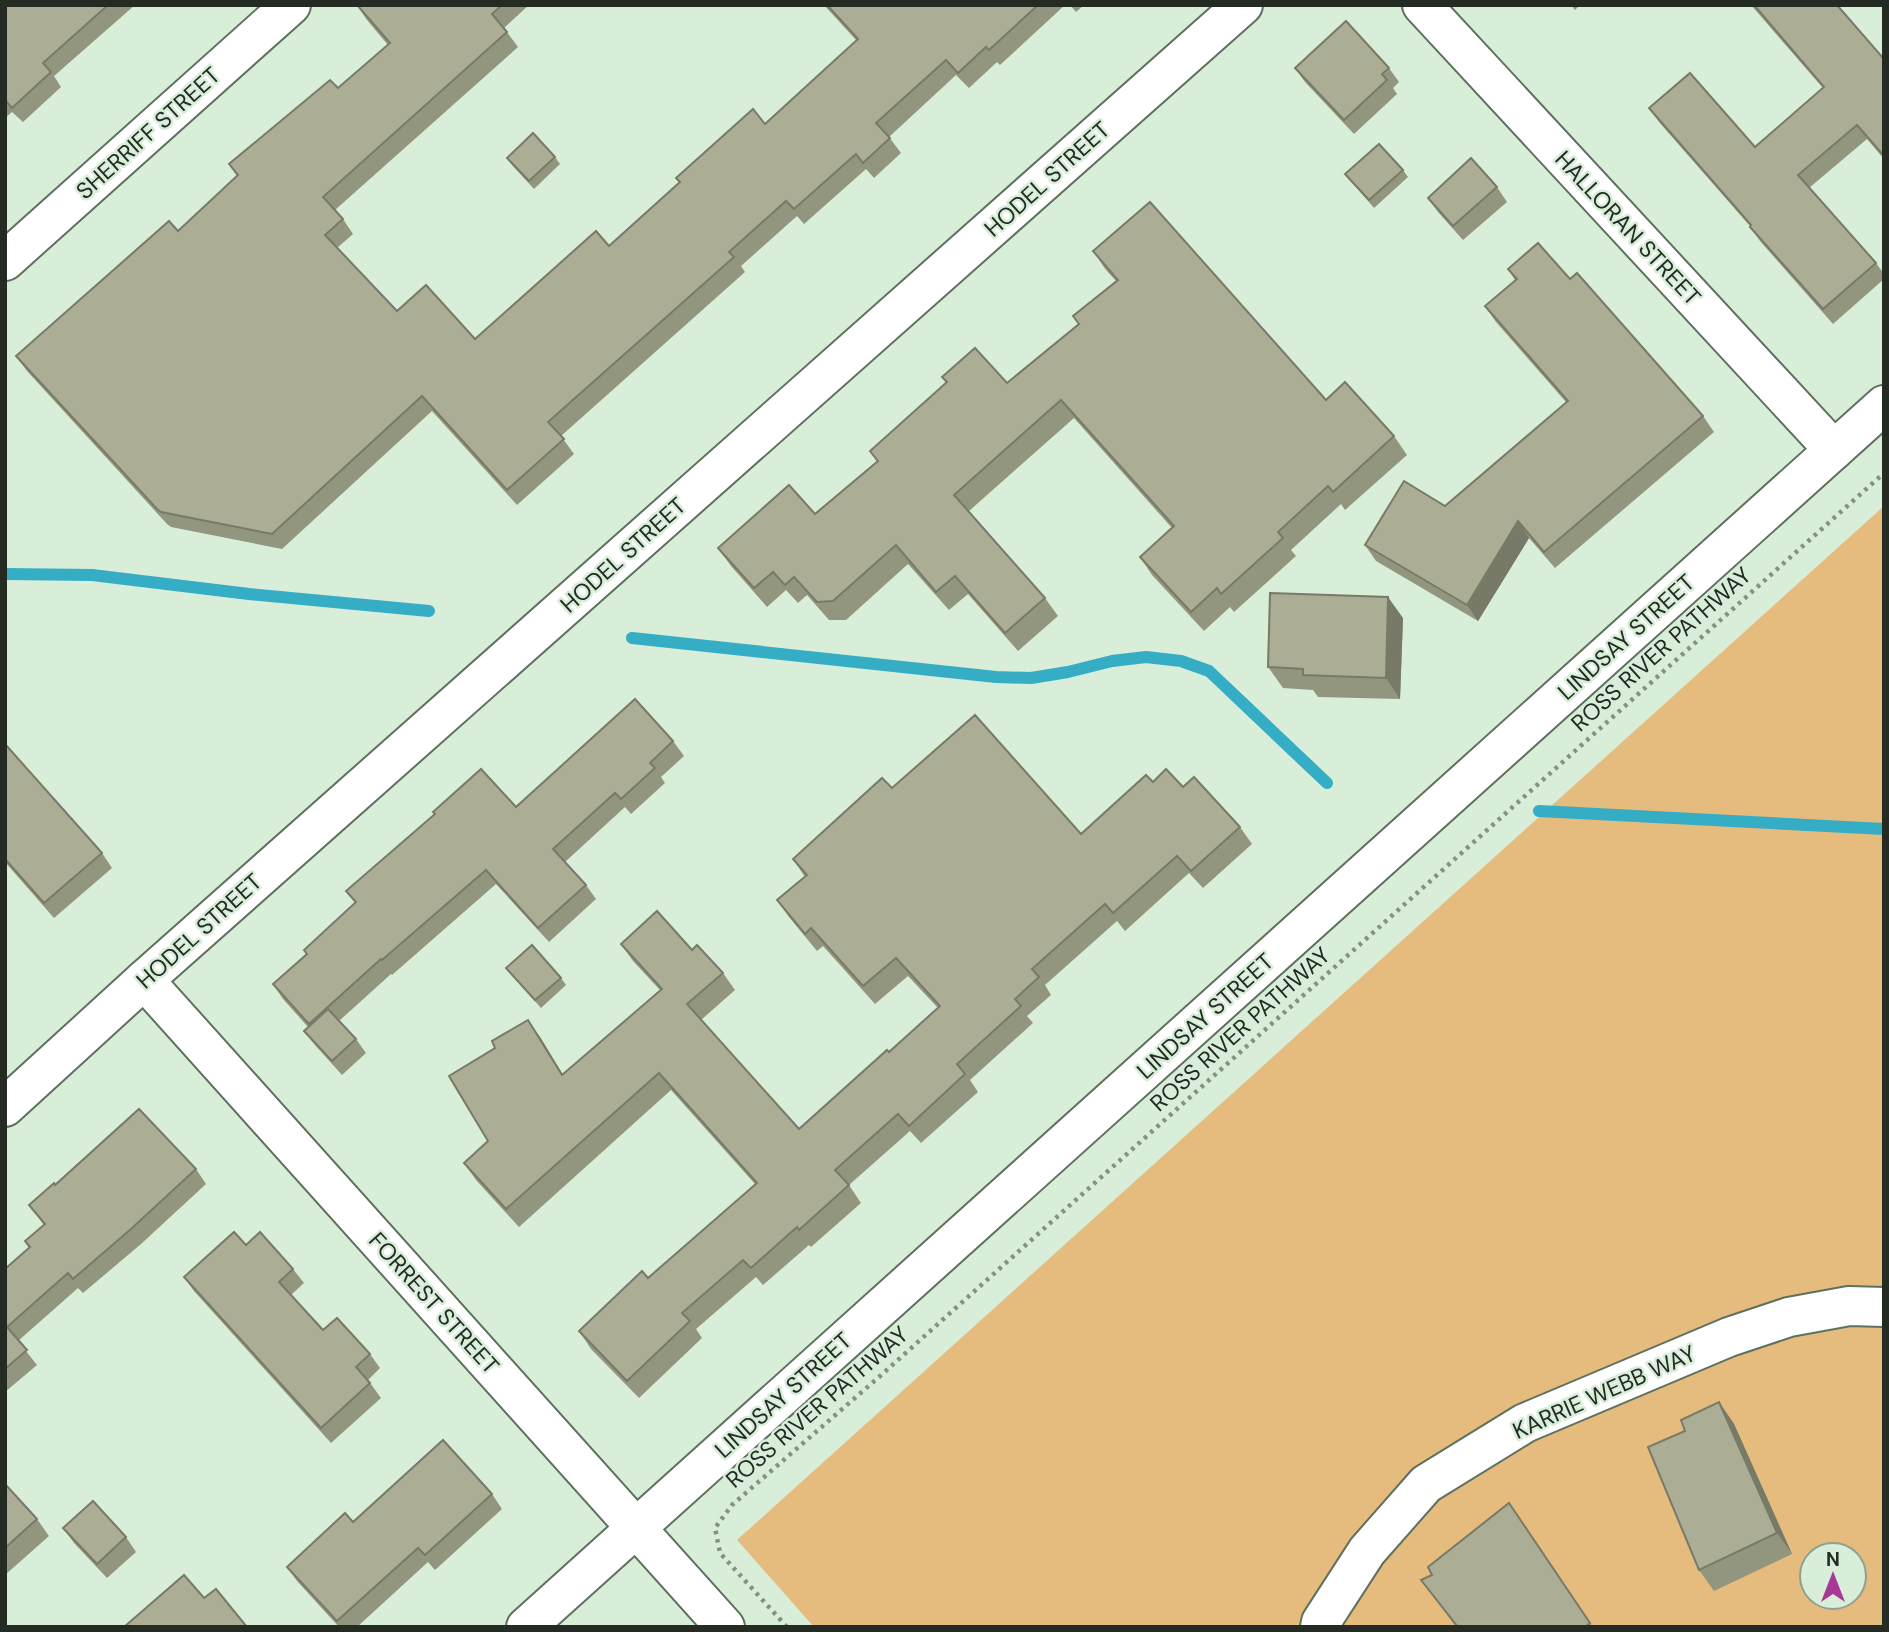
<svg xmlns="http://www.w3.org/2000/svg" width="1889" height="1632" font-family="'DM Sans',sans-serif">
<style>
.green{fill:#e5bc7e;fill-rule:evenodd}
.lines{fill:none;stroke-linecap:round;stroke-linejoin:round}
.stream{stroke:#35adc5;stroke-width:12}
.street-casing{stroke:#5e715e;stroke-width:42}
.path{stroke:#839283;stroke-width:4.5;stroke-dasharray:3.5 5;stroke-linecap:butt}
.street{stroke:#fff;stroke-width:38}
.wall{fill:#93967f}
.shaded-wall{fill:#787a68}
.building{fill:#abae94;stroke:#787a68;stroke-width:2}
.labels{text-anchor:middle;stroke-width:5;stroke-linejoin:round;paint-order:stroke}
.street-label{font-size:23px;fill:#232b23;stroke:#d8eed9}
</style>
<rect width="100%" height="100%" fill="#d8eed9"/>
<path class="green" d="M 1884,506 L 1884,1627 L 814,1627 L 737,1540 ZM 1812,1555 L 1854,1555 L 1854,1597 L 1812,1597 Z"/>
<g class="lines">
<g class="stream">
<polyline points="5,574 92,575 249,594 429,611"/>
<polyline points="632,638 996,677 1031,678 1068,672 1112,661 1146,657 1181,661 1209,671 1327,783"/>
<polyline points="1539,811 1884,829"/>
</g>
<g class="street-casing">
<g id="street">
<polyline points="1422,5 1834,450"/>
<polyline points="5,261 291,5"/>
<polyline points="144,980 725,1627"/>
<polyline points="5,1107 144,980 1243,5"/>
<polyline points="526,1627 1884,405"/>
<polyline points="1320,1627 1321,1622 1367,1551 1426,1484 1525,1423 1729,1337 1789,1317 1849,1306 1884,1307"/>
</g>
</g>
<polyline class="path" points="787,1627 720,1553 715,1528 732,1505 879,1377 1884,473"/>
<use href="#street" class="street"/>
</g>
<g class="wall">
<polygon points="5,5 135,5 54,76 61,87 23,122 12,112 5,118"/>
<polygon points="357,5 529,5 504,28 518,47 335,210 343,219 353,234 337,248 397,311 475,339 609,246 679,182 676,178 765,124 857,41 824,5 1065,5 1000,65 997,62 969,88 956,75 889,137 901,153 874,178 866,169 804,224 797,216 741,266 745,272 561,436 574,454 517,505 432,411 282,549 171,527 167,524 27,371 16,356 178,231 237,176 229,164 338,88 388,45 367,20"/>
<polygon points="1070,5 1084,5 1076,12"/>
<polygon points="1571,5 1580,5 1575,10"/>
<polygon points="1751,5 1837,5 1884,59 1884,159 1867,139 1809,188 1876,263 1884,274 1884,279 1833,324 1760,241 1750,226 1659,122 1649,108 1755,147 1823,88"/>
<polygon points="1295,68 1389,68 1399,82 1393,88 1397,94 1354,134 1305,82"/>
<polygon points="555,157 560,164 534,189 512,165 507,158"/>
<polygon points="1403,170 1408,177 1374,208 1345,174"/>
<polygon points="1497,187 1507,202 1463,240 1438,212 1428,198"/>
<polygon points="1093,251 1326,400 1394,436 1407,455 1345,510 1341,504 1291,550 1296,556 1234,612 1230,607 1204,631 1152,575 1140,557 1172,528 1074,418 969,511 1045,598 1058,616 1018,651 968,594 949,610 908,564 846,620 829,620 807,595 798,603 786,590 767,607 731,566 718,548 815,514 877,462 870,451 946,383 942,377 1007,383 1079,325 1073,316 1116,281 1106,270"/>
<polygon points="1508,269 1570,279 1703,416 1714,432 1555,568 1529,538 1478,621 1376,561 1365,545 1445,506 1566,402 1496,322 1485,306 1515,280"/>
<polygon points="1403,618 1400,699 1318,697 1313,690 1283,688 1268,667"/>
<polygon points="673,741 684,756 661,777 665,783 631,814 625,807 565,862 586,885 596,899 549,942 496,884 392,975 391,974 339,1021 356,1039 366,1053 342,1075 315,1045 304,1031 308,1027 283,999 273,984 306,954 304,950 355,903 346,891 516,807"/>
<polygon points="5,744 102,853 112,868 54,918 5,862"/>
<polygon points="1153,782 1183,787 1240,827 1252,844 1203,888 1189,873 1125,931 1117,921 1045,985 1051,995 1027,1016 1033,1023 970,1080 978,1092 921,1143 910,1131 849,1185 861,1203 811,1247 809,1245 763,1285 756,1277 696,1329 702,1338 639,1398 591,1349 579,1331 648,1278 755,1184 671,1090 519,1227 476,1180 464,1163 488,1141 540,1037 563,1075 660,990 633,961 621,944 692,950 723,973 735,990 701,1020 799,1129 889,1052 938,1008 908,976 875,1004 823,946 817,951 789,917 777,900 805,877 793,859 892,788 1081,834"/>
<polygon points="506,968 561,978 566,985 541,1008"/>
<polygon points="196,1169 206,1184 141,1244 83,1293 78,1288 18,1341 37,1365 5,1392 5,1269 29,1248 25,1241 44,1225 29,1205 55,1185"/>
<polygon points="246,1245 293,1269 304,1283 291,1295 323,1330 370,1354 380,1368 368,1380 381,1398 331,1443 194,1291 184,1277"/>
<polygon points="1719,1402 1734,1424 1792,1554 1714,1591 1699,1570 1685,1431"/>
<polygon points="5,1484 37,1519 49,1536 5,1575"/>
<polygon points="492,1494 502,1509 435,1570 428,1562 357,1627 339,1627 297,1581 287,1567 353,1522"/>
<polygon points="1509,1503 1593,1627 1456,1627 1421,1580 1432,1575"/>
<polygon points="63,1528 126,1537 136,1552 107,1578 74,1543"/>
</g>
<g class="shaded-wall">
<polygon points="1518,521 1529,538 1478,621 1467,605"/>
<polygon points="1388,597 1403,618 1400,699 1386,678"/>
<polygon points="528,1020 540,1037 574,1093 562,1075"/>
<polygon points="1719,1402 1734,1424 1792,1554 1777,1533"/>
</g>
<g class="building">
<polygon points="5,5 108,5 43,63 51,72 12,108 5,100"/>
<polygon points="357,5 502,5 492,14 507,32 323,197 343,219 325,235 397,311 426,285 475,339 596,231 609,246 680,182 676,178 753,109 765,124 858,39 827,5 1038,5 989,50 986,47 958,73 946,60 876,123 890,138 863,163 856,154 794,209 786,201 729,252 734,257 548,422 564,439 507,490 422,396 272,534 161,512 157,509 16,356 169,221 178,231 238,175 229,164 330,80 338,88 390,43"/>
<polygon points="1754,5 1837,5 1884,59 1884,156 1857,125 1798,175 1876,263 1823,309 1750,227 1751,225 1649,108 1690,73 1755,147 1824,87"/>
<polygon points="1346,21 1389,68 1382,74 1387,80 1344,120 1295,68"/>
<polygon points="533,133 555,157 529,181 507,158"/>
<polygon points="1379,144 1403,170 1369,200 1345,174"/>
<polygon points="1471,158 1497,187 1453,226 1428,198"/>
<polygon points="1150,202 1326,400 1345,382 1394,436 1333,492 1328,486 1278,532 1283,538 1221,594 1217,588 1191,612 1140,557 1174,526 1061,400 954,495 1045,598 1005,633 955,576 936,592 896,545 833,601 817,602 794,577 785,585 773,572 754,588 718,548 789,485 815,514 878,461 870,451 947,382 942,377 975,348 1007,383 1079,324 1073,316 1118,280 1093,251"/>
<polygon points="1538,243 1570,279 1577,273 1703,416 1544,552 1518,521 1467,605 1365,545 1404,481 1445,506 1568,401 1485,306 1517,279 1508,269"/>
<polygon points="1270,593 1388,597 1386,678 1303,675 1303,669 1268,667"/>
<polygon points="635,699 673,741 650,763 655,768 621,799 615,793 553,849 586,885 538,928 486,870 382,960 381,959 309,1024 273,984 307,954 304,950 356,902 346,891 435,814 433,812 481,769 516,807"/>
<polygon points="975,715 1081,834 1146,775 1153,782 1166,769 1183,787 1194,777 1240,827 1191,871 1177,856 1113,913 1105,904 1032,969 1039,977 1015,999 1021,1006 957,1064 965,1074 909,1126 898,1114 835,1170 849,1185 799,1230 797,1227 751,1268 743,1260 682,1313 690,1321 627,1381 579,1331 642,1271 648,1278 757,1183 659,1073 506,1209 464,1163 488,1141 449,1076 495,1048 492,1041 528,1020 562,1075 662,989 621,944 657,911 692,950 697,945 723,973 687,1004 799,1129 887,1050 889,1052 940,1006 896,958 863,986 811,928 805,934 777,900 807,875 793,859 882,778 892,788"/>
<polygon points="5,744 102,853 44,903 5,859"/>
<polygon points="532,945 561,978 535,1000 506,968"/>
<polygon points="328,1009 356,1039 332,1061 304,1031"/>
<polygon points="139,1109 196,1169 131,1229 73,1279 68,1273 7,1327 27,1350 5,1369 5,1269 30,1247 25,1241 45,1224 29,1205 54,1183 55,1185"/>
<polygon points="234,1232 246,1245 260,1232 293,1269 279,1282 323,1330 337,1318 370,1354 356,1367 370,1383 321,1428 184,1277"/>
<polygon points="1719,1402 1777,1533 1699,1570 1648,1447 1685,1431 1681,1420"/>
<polygon points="443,1440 492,1494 425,1555 418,1548 337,1621 287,1567 345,1513 353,1522"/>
<polygon points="5,1484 37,1519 5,1548"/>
<polygon points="93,1501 126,1537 97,1564 63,1528"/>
<polygon points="1509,1503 1590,1623 1585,1627 1458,1627 1421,1580 1432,1575 1428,1567"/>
<polygon points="184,1575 204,1598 216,1589 247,1627 124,1627"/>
</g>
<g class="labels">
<g class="street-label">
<text transform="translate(148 133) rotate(-42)" y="8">SHERRIFF STREET</text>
<text transform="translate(1047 179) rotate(-42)" y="8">HODEL STREET</text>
<text transform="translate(1628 228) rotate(47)" y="8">HALLORAN STREET</text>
<text transform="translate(623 555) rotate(-42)" y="8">HODEL STREET</text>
<text transform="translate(1626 637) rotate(-42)" y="8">LINDSAY STREET</text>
<text transform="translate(1661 649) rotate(-42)" y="8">ROSS RIVER PATHWAY</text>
<text transform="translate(199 931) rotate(-42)" y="8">HODEL STREET</text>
<text transform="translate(1205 1016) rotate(-42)" y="8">LINDSAY STREET</text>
<text transform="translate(1240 1029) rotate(-42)" y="8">ROSS RIVER PATHWAY</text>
<text transform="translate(434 1303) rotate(48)" y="8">FORREST STREET</text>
<text transform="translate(1604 1392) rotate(-24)" y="8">KARRIE WEBB WAY</text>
<text transform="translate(783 1395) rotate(-42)" y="8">LINDSAY STREET</text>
<text transform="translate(817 1407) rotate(-41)" y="8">ROSS RIVER PATHWAY</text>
</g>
</g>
<rect width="1889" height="1632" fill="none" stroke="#232b23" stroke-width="14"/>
<g transform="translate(1833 1576)"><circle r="33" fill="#d8eed9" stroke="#90a090" stroke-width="2"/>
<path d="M0-5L12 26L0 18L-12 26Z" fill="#a83895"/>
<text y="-10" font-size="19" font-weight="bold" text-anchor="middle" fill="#232b23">N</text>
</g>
</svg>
